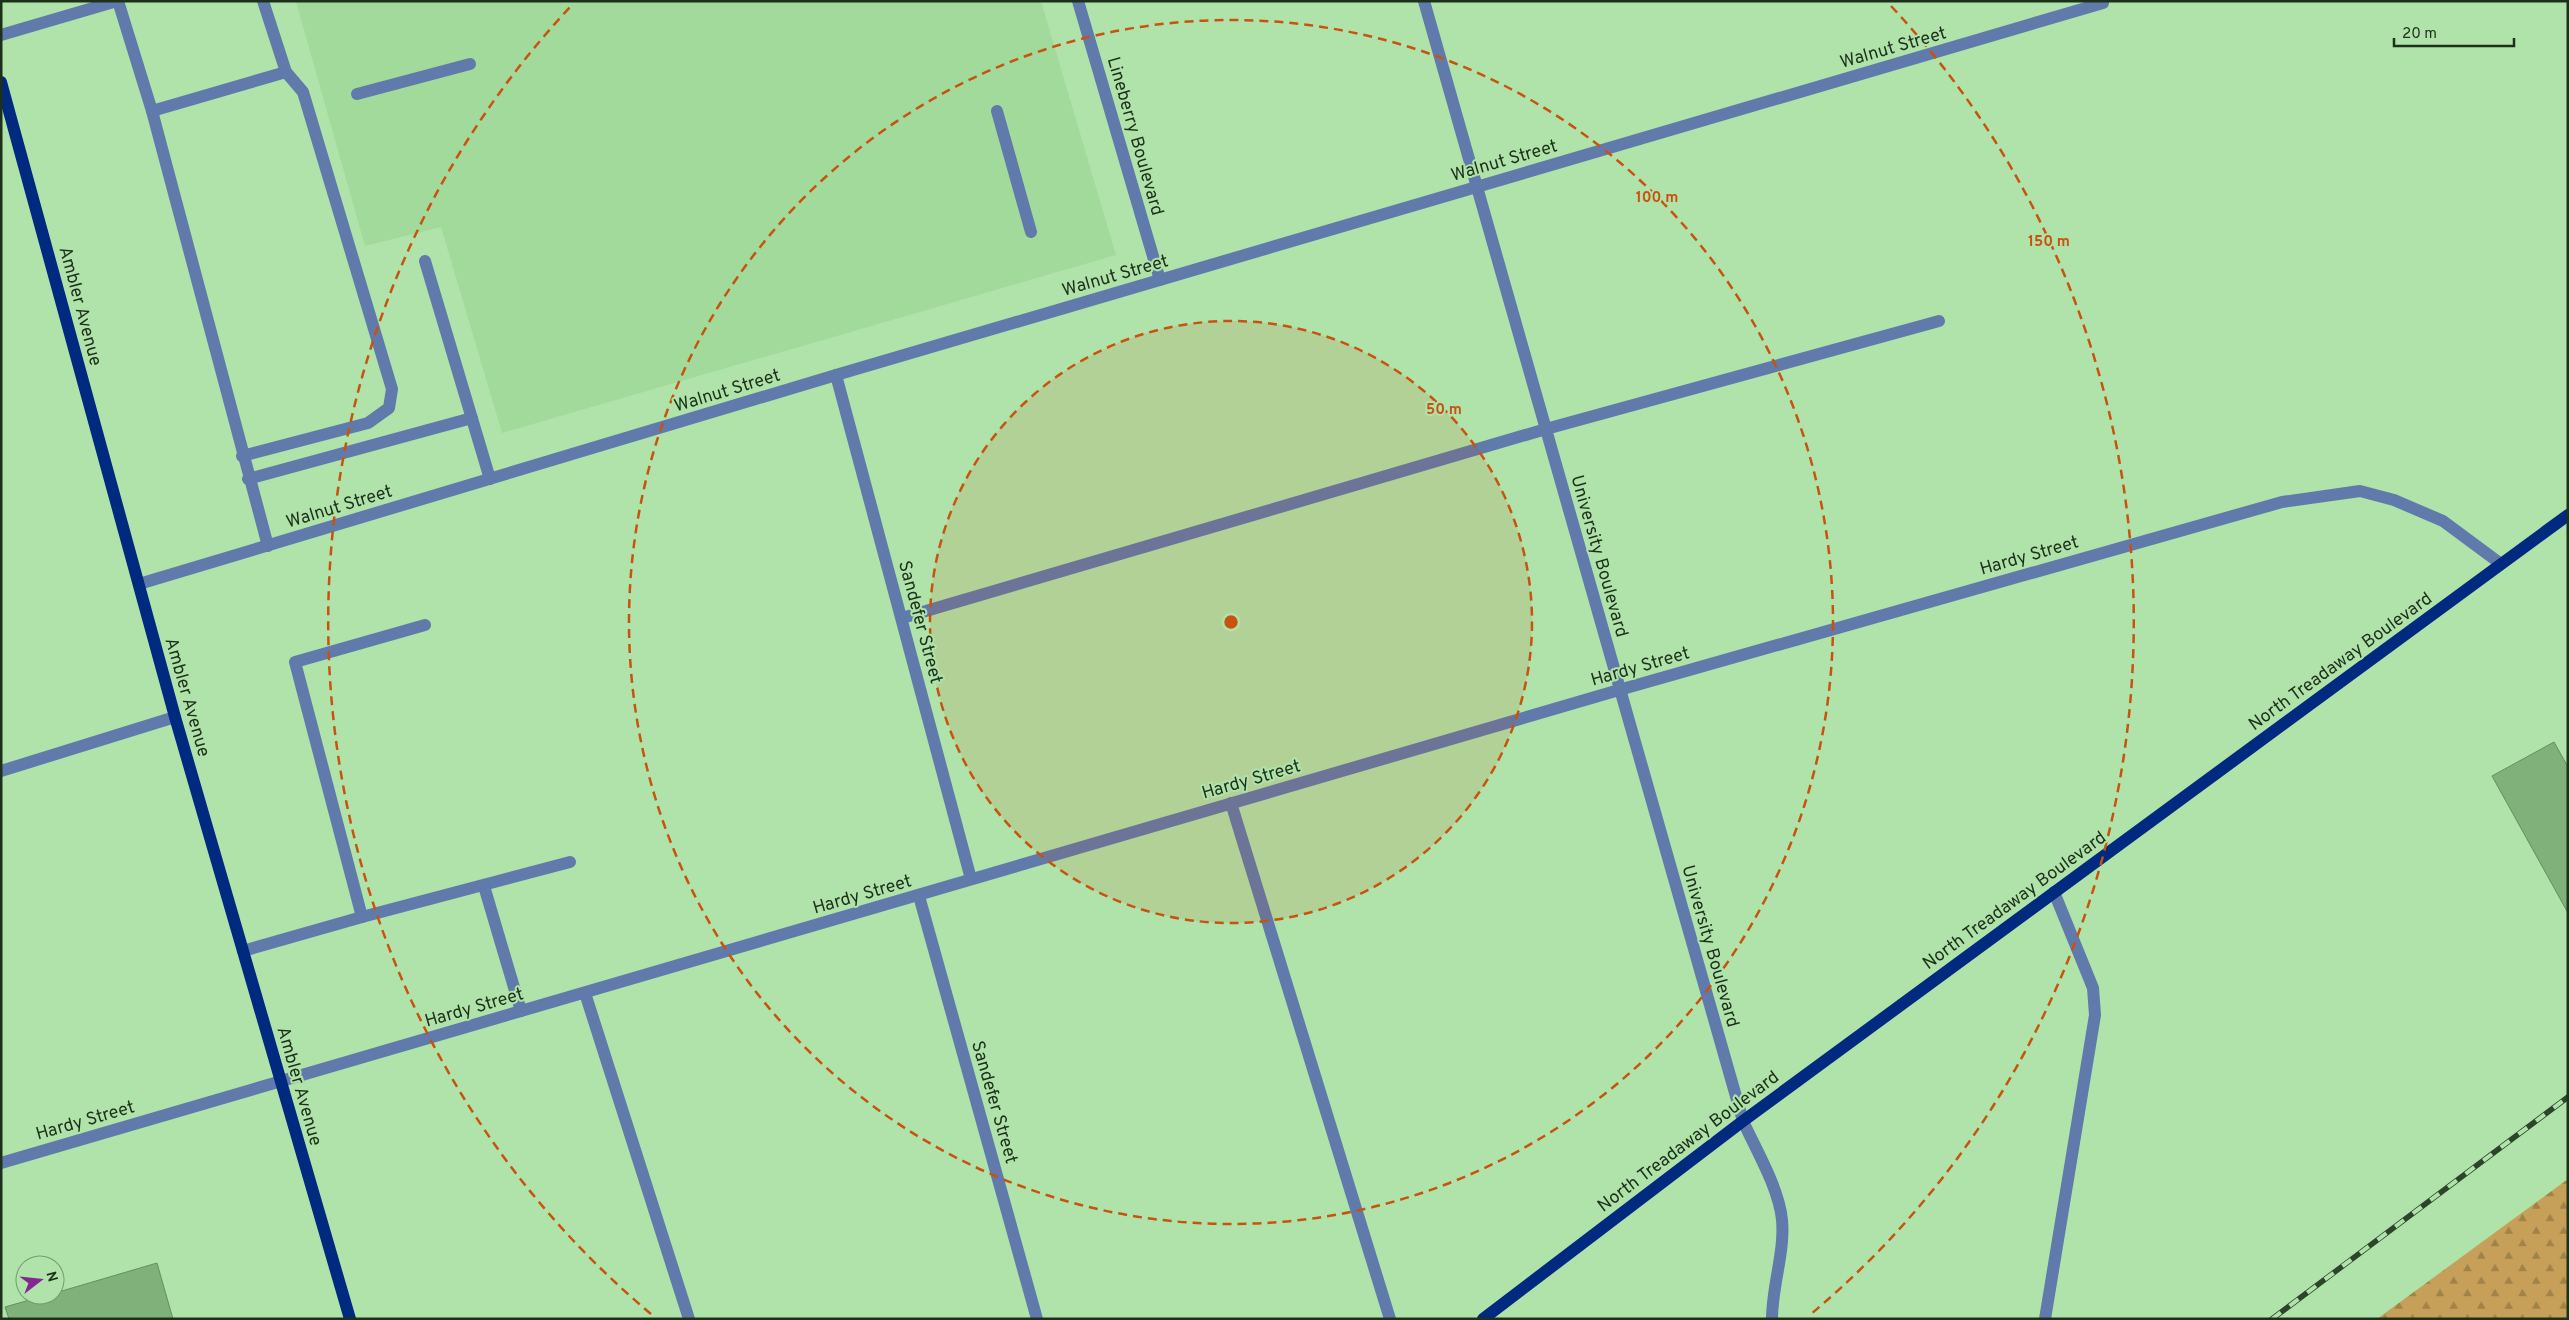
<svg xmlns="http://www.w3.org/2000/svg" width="2569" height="1320" font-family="Overpass,sans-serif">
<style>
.built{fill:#a2da9b}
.forest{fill:url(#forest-firs)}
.building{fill:#80b17b;stroke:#61905c}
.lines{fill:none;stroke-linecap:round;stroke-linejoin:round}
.minor{stroke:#607aab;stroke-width:12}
.major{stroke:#002980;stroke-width:12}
.rail-casing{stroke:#2d452b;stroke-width:5.5}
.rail{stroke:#b0e3aa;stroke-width:4;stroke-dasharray:11;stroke-linecap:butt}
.ring{fill:none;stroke:#c9530e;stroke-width:2.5;stroke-dasharray:9 6}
.labels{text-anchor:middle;stroke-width:4;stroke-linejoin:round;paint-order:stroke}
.street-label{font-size:18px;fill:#1c301a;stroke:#b0e3aa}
.centre{fill:#c9530e;stroke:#b0e3aa;stroke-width:2.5}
.ring-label{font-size:15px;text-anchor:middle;font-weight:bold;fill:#c9530e;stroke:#b0e3aa;stroke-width:4;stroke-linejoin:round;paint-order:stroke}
</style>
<defs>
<pattern id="forest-firs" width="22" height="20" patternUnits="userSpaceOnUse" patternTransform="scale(1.25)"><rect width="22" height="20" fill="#c6a058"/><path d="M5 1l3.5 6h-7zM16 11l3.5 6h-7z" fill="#a08348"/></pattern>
</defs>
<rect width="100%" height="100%" fill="#b0e3aa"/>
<polygon class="built" points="1041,1 1116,255 502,433 441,227 365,246 296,2"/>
<polygon class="forest" points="2568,1179 2568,1319 2377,1319"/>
<g class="building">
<polygon points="2554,742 2568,767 2568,913 2492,776"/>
<polygon points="157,1263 173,1319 9,1319 5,1307 47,1295 55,1295 55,1293"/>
</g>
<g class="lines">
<g class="minor">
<polyline points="118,1 152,111 268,546"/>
<polyline points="1078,1 1160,280"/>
<path d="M 1424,1 L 1743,1121 C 1756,1150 1779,1188 1782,1220 C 1785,1252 1772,1286 1772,1319"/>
<polyline points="1,35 117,1"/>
<polyline points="357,94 470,64"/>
<polyline points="152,111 286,72"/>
<polyline points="997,111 1031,232"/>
<polyline points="425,261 490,479"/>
<polyline points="836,375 971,879"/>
<polyline points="242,456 368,423 389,408 392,389 303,92 286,72 263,1"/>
<polyline points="248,479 472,418"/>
<polyline points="139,584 836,375 2103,3"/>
<polyline points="902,618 1546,429 1939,321"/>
<polyline points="425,625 295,662 362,917 570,862"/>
<polyline points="1,771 175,717"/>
<polyline points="1231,803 1390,1319"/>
<polyline points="484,886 521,1011"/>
<polyline points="919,896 1037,1319"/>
<polyline points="243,951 362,917"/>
<polyline points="585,993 689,1319"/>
<polyline points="1,1163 1619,690 2282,502 2360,491 2394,500 2443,521 2501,564"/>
<polyline points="2045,1319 2095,1015 2093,988 2054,892"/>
</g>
<g class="major">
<polyline points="1,82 175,717 350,1319"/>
<polyline points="1483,1319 1743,1121 2568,515"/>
</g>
<g class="rail-casing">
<polyline id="rail" points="2272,1319 2568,1097"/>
</g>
<use href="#rail" class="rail"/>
</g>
<circle cx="1231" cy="622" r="301" fill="#c9530e" fill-opacity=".12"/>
<g class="ring">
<circle cx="1231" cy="622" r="301"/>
<circle cx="1231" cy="622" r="602"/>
<path d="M651 1314A903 903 0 0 1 571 6M1891 6A903 903 0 0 1 1811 1314"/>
</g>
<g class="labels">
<g class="street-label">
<text transform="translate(1893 47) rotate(-16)" y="6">Walnut Street</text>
<text transform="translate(1136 136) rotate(74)" y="6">Lineberry Boulevard</text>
<text transform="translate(1504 160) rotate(-16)" y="6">Walnut Street</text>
<text transform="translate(1115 275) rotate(-16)" y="6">Walnut Street</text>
<text transform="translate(81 306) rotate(75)" y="6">Ambler Avenue</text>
<text transform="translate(727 390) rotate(-17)" y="6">Walnut Street</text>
<text transform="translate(339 506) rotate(-17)" y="6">Walnut Street</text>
<text transform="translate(2029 555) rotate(-16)" y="6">Hardy Street</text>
<text transform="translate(1600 556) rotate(74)" y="6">University Boulevard</text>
<text transform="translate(921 622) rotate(75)" y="6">Sandefer Street</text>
<text transform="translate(2340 661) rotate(-36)" y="6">North Treadaway Boulevard</text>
<text transform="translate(1640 666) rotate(-16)" y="6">Hardy Street</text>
<text transform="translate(188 697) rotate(74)" y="6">Ambler Avenue</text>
<text transform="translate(1251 779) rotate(-16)" y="6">Hardy Street</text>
<text transform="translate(862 894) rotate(-16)" y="6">Hardy Street</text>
<text transform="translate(2014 900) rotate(-36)" y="6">North Treadaway Boulevard</text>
<text transform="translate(1711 946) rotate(74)" y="6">University Boulevard</text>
<text transform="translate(474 1007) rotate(-16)" y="6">Hardy Street</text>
<text transform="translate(300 1086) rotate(74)" y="6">Ambler Avenue</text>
<text transform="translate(995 1102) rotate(74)" y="6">Sandefer Street</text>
<text transform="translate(85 1120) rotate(-16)" y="6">Hardy Street</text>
<text transform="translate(1688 1141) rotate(-37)" y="6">North Treadaway Boulevard</text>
</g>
</g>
<circle cx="1231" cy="622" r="8" class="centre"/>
<g class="ring-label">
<text x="1657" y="202">100 m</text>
<text x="2049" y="246">150 m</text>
<text x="1444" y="414">50 m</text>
</g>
<rect width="2569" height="1320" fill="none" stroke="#1c301a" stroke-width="5"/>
<g transform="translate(40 1280) rotate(74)"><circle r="24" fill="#b0e3aa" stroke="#759b70"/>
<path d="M0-4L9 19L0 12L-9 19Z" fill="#842792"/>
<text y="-8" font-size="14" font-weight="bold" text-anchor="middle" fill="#1c301a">N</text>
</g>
<path d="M2394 38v8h120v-8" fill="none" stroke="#1c301a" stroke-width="2.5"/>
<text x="2402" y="38" font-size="15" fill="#1c301a" stroke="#b0e3aa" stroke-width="4" paint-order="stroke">20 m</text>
</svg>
